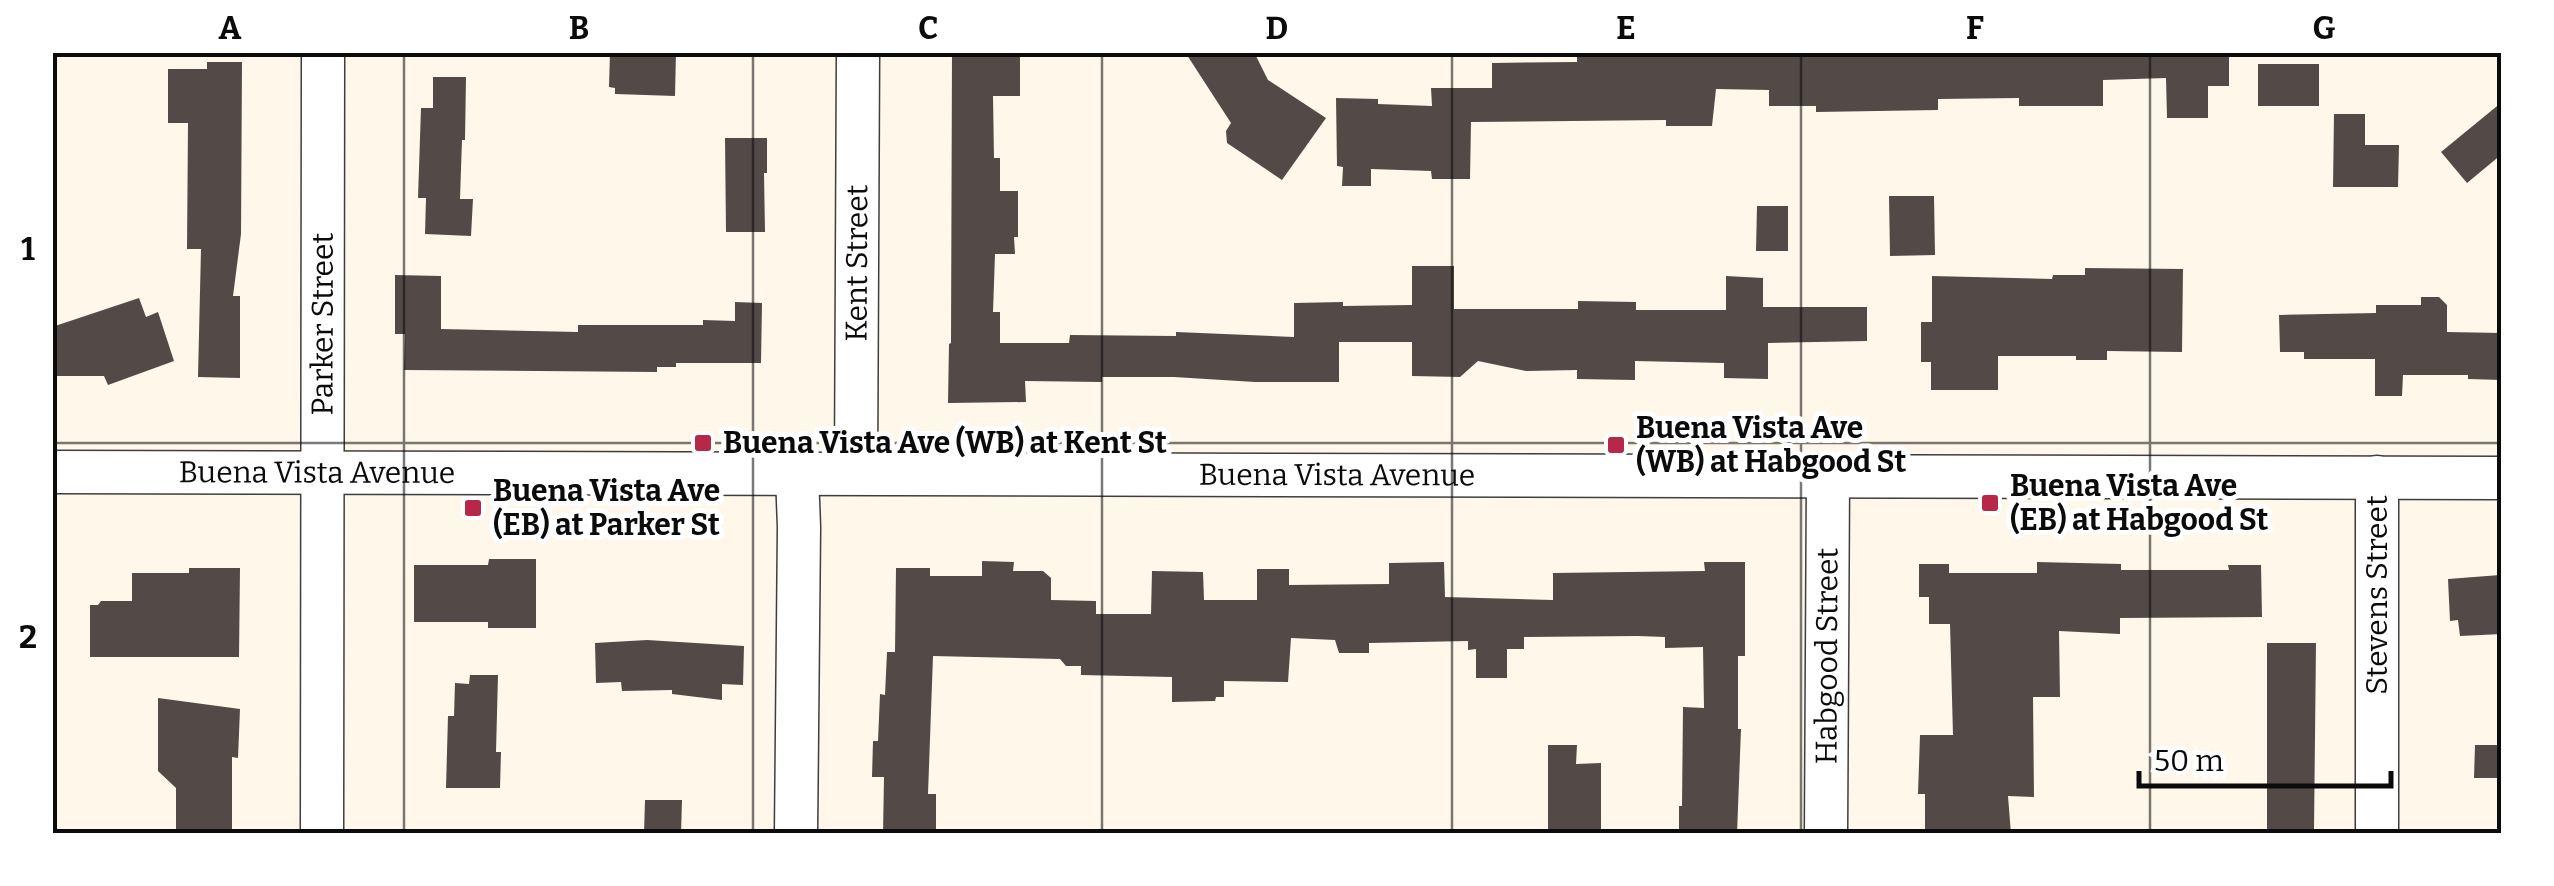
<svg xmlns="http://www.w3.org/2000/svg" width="2554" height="886" font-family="Bitter,serif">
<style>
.building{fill:#534a47}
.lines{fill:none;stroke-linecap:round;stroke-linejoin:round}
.minor-casing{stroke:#3e3e3e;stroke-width:45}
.minor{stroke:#fff;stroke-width:42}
.grid{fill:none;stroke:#0b0b0b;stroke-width:2.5;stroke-opacity:0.55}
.poi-dot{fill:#b72747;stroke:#fff;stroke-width:4}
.labels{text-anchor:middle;stroke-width:10;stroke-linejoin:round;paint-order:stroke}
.street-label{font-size:30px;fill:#0b0b0b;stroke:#fff}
.poi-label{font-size:30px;font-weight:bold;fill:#0b0b0b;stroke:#fff;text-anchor:start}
.neatline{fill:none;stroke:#0b0b0b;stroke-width:4}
.grid-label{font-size:32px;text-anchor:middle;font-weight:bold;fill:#0b0b0b}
</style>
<rect width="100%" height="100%" fill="#fff7e9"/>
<g class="building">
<polygon points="610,52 676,52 675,96 615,94 615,88 609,87"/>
<polygon points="952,52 1020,52 1020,96 993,96 994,158 1000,158 1000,191 1018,191 1018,237 1014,237 1015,254 995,254 993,312 1000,312 1000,343 1069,343 1070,335 1176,336 1176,332 1294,337 1294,303 1343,302 1343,306 1412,305 1412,266 1454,266 1454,309 1578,309 1578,301 1636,302 1636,310 1726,310 1726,276 1763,278 1763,307 1867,307 1867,341 1768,343 1768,379 1724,378 1724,363 1635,361 1635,380 1577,379 1577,370 1526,371 1478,361 1460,377 1412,376 1412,342 1339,342 1339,382 1255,382 1174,377 1102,377 1102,382 1025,381 1026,402 948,403 949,344 951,343"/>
<polygon points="1185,52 1254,52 1268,80 1326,118 1282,180 1227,143 1226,131 1231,123"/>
<polygon points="1577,52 2229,52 2229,86 2208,86 2208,118 2167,118 2166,78 2103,80 2103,106 2019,106 2019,98 1938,99 1938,110 1816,112 1816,106 1769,106 1769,90 1716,89 1712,126 1666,126 1666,120 1471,122 1470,179 1432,179 1431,171 1371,169 1371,186 1342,186 1343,167 1337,166 1336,98 1378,99 1378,104 1432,106 1431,88 1492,88 1492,63 1577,62"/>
<polygon points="207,62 242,62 241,234 233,296 240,296 240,378 198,377 201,249 187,249 188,123 168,123 168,69 207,69"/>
<rect x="2258" y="64" width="61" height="42"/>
<polygon points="433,77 466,77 465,140 462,140 460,199 473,199 471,236 425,234 426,198 418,198 421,108 433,108"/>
<polygon points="2502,102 2502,154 2467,183 2441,152"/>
<polygon points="2334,114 2365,114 2365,145 2399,145 2398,187 2333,187"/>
<polygon points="725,138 767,138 767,173 764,173 765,232 726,232"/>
<polygon points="1889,196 1934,196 1935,255 1890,256"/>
<polygon points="1757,206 1788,206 1788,251 1756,251"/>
<polygon points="2085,268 2183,269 2182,352 2107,351 2107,360 2076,360 2076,356 1998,356 1998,390 1931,390 1931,362 1921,362 1921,322 1932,322 1932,276 2052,279 2053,275 2085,275"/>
<polygon points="395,275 441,276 441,329 578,332 578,325 703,325 703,320 735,321 735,302 762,303 761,363 676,363 676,367 657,367 657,372 404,370 405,334 395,334"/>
<polygon points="2421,297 2439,297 2447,305 2447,332 2502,333 2502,380 2468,379 2468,375 2403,375 2402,396 2375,396 2375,359 2304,359 2304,352 2280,352 2279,315 2376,313 2376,305 2421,305"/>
<polygon points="139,298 146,317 158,312 174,361 108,385 104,376 52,376 52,327"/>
<polygon points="489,559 536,559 536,628 488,628 488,622 414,622 414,565 488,565"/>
<polygon points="982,561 1014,562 1013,571 1043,571 1051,578 1051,600 1096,601 1096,614 1151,614 1152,571 1203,572 1204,600 1257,600 1257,569 1289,569 1289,585 1389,584 1389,563 1444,562 1445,597 1553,600 1553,573 1705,571 1704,562 1745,562 1745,656 1738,656 1738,729 1741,729 1737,834 1679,834 1679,806 1682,806 1683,707 1704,708 1703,647 1665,648 1665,637 1638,636 1524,637 1524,649 1507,649 1507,678 1476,678 1476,649 1468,650 1468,641 1369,643 1369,653 1339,653 1335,640 1291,638 1288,682 1224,681 1224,697 1216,697 1215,701 1172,702 1172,677 1081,675 1081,666 1066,666 1060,659 933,656 928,794 936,794 936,834 883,834 884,777 872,777 873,741 878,741 880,694 885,695 887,652 895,652 896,568 930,568 930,576 982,576"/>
<polygon points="2037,562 2121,564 2121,570 2229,570 2228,565 2261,565 2262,617 2120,618 2120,634 2059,631 2060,697 2033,697 2034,797 2008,796 2011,834 1925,834 1925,794 1918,794 1920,735 1953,735 1950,624 1929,624 1929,597 1919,597 1919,564 1949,564 1949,573 2037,573"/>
<polygon points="189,568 240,568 239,657 90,657 90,605 98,605 101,601 132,601 132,573 189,573"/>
<polygon points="2500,575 2502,634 2460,636 2458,620 2450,621 2448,579"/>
<polygon points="647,640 744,646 743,685 722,684 722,700 672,694 672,690 622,691 621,682 596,683 595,643"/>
<polygon points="2267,643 2316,643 2314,830 2267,830"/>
<polygon points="470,675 498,675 496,752 501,752 500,788 446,788 448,716 454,716 455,683 469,684"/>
<polygon points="158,698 240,709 238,758 232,757 232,834 176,834 176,788 158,771"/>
<polygon points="1548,745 1577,745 1576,764 1601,763 1601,834 1548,834"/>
<polygon points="2475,745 2502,745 2502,778 2474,778"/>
<polygon points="645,800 682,800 681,834 644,834"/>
</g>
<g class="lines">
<g class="minor-casing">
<g id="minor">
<path id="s1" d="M 52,472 L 2502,478"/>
<path id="s2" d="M 856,473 L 858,52"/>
<polyline points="2377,477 2377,834"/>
<path id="s3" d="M 322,834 L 323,52"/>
<polyline points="796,834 799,527 797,475"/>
<path id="s4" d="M 1826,834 L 1828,478"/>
</g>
</g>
<use href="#minor" class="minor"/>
</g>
<path class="grid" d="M 404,52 L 404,834M 753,52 L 753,834M 1102,52 L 1102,834M 1452,52 L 1452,834M 1801,52 L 1801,834M 2150,52 L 2150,834M 52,443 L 2502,443"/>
<g class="poi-dot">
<rect x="693" y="433" width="20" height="20" rx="5"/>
<rect x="1606" y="435" width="20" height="20" rx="5"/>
<rect x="1980" y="493" width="20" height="20" rx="5"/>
<rect x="463" y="498" width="20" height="20" rx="5"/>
</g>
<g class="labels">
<g class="street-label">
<text dy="10" stroke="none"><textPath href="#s2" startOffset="210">Kent Street</textPath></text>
<text dy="10" stroke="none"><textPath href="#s3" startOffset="510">Parker Street</textPath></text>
<text dy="10" stroke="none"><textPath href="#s1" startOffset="265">Buena Vista Avenue</textPath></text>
<text dy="10" stroke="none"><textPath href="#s1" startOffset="1285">Buena Vista Avenue</textPath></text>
<text transform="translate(2377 595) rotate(-90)" y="10">Stevens Street</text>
<text dy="10" stroke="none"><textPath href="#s4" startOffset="178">Habgood Street</textPath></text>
</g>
<g class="poi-label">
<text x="1636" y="438">Buena Vista Ave<tspan x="1636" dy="34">(WB) at Habgood St</tspan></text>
<text x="723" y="453">Buena Vista Ave (WB) at Kent St</text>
<text x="2010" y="496">Buena Vista Ave<tspan x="2010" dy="34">(EB) at Habgood St</tspan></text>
<text x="493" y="501">Buena Vista Ave<tspan x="493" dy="34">(EB) at Parker St</tspan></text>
</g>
</g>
<rect width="2554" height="886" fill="none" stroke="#ffffff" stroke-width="110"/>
<path d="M2139 771v15h252v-15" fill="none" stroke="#0b0b0b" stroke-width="5"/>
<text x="2154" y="771" font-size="30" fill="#0b0b0b" stroke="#ffffff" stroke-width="8" paint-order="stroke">50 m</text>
<rect x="55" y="55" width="2444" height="776" class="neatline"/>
<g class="grid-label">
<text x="230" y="39">A</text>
<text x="579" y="39">B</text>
<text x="928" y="39">C</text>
<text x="1277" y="39">D</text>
<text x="1626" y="39">E</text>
<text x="1975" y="39">F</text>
<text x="2324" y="39">G</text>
<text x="28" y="260">1</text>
<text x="28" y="648">2</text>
</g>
</svg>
